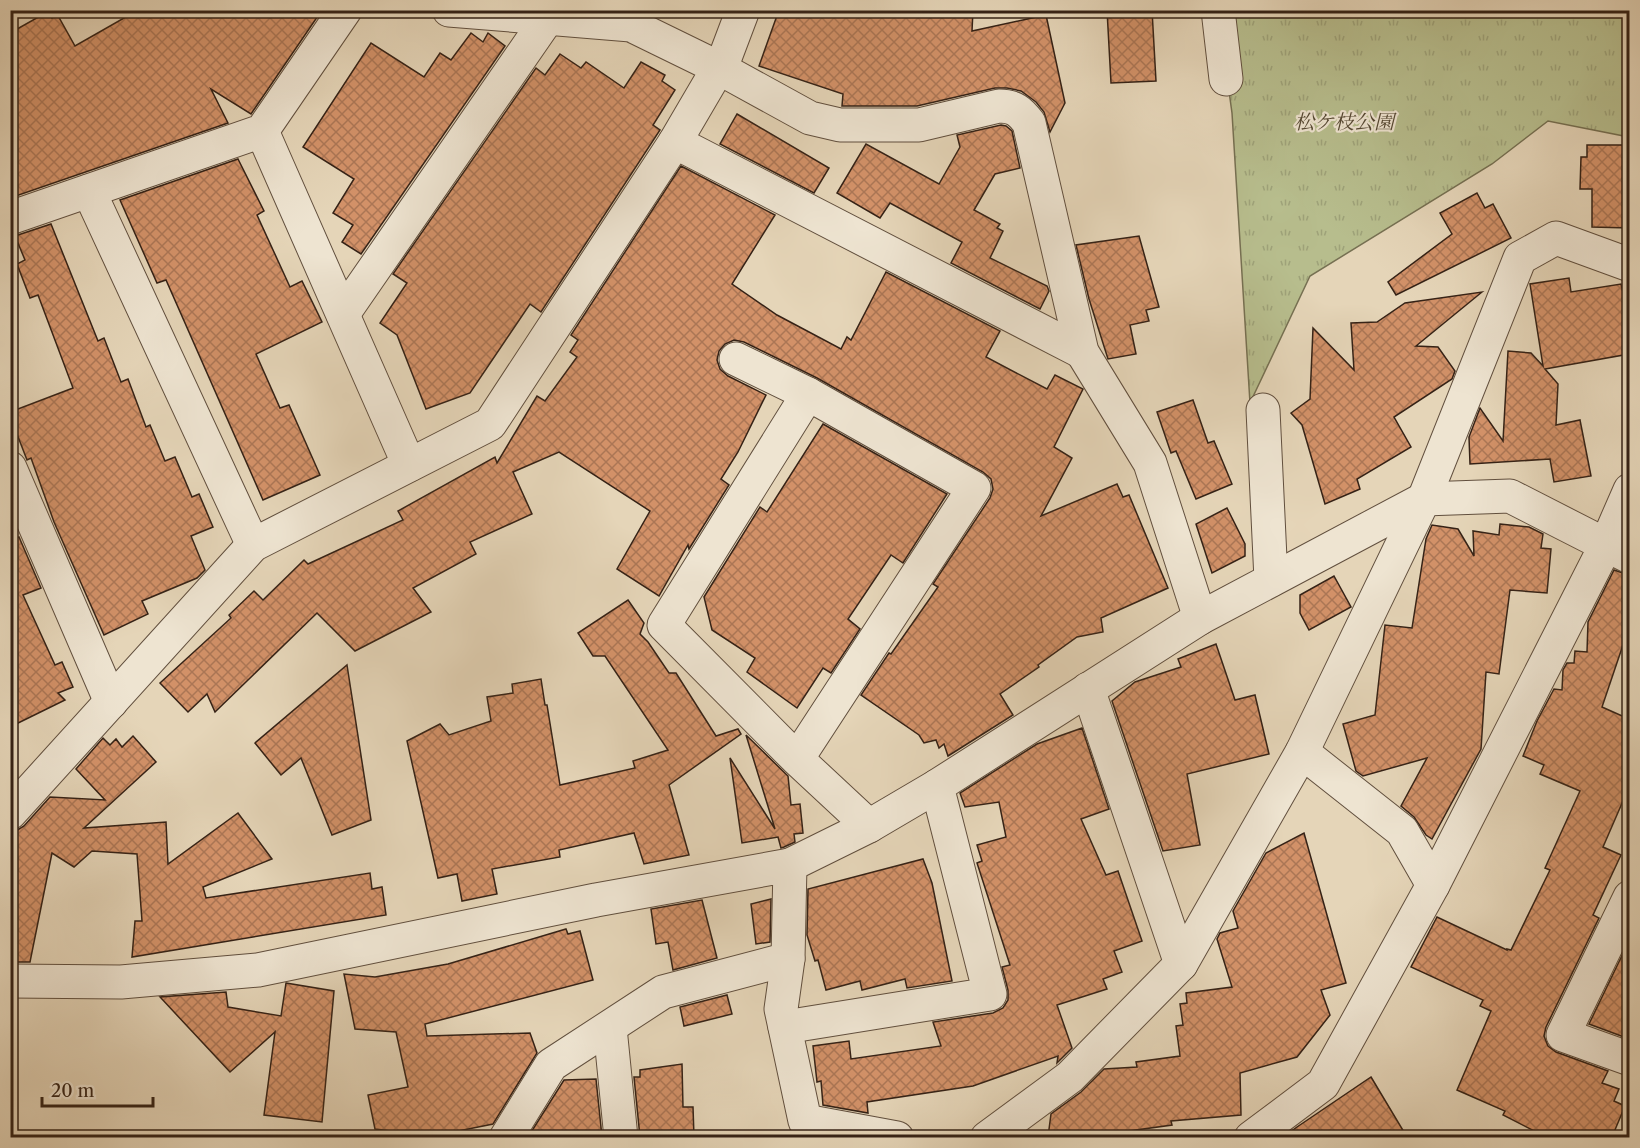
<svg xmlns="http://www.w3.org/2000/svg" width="1640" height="1148" font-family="'Libre Caslon Text','Noto Serif JP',serif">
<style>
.park{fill:url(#park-tufts);stroke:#767052;stroke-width:1.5}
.building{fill:url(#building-cross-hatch);stroke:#352216;stroke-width:1.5}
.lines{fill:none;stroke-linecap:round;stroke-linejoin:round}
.minor-casing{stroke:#614f3e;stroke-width:35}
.minor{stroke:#eee4d1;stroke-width:33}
.labels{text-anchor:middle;stroke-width:4.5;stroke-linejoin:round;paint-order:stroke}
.park-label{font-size:20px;font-style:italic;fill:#564934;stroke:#eee4d1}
</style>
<defs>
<pattern id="park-tufts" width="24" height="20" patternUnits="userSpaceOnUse" patternTransform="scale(1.5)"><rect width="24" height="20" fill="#b7bd8d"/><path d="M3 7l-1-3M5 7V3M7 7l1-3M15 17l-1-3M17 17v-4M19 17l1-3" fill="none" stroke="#9ea279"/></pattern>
<pattern id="building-cross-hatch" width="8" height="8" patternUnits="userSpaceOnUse" patternTransform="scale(1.5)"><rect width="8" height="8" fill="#d29168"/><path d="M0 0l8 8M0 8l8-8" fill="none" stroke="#ab7655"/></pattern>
</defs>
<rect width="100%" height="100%" fill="#e5d5b8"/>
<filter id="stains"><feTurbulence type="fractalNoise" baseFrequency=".00333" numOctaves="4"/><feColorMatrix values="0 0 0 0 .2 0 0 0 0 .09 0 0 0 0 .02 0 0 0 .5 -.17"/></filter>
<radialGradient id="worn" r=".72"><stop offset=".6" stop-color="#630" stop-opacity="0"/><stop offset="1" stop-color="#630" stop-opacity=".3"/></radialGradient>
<polygon class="park" points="1218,11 1629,11 1629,137 1548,121 1492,164 1310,276 1250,403 1232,113"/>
<g class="building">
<polygon points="138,10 322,10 251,114 211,89 228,123 10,198 10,33 49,11 52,18 57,14 75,46"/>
<polygon points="779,10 873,10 935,16 936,10 973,10 972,31 1046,15 1065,103 1050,132 1044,112 1036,102 1021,91 1007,88 995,88 917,106 842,106 843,94 759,66"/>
<polygon points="1107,10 1152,10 1156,81 1111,83"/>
<polygon points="471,33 483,42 488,33 505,46 361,254 342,242 353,225 333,213 354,179 303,147 371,43 424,77 440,53 451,60"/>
<polygon points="560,54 581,68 586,62 624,88 641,62 665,75 662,81 675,90 653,125 660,130 541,312 530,304 470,393 426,409 397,335 380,323 407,283 393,274 536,68 545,75"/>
<polygon points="737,114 829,168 814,193 720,144"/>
<polygon points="1001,125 1006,126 1012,131 1020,168 995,174 974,210 1000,224 997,228 1003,231 990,258 1047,286 1049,291 1040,309 951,263 962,242 890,203 880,218 837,193 866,144 939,184 960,147 957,135"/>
<polygon points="1587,145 1629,145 1629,228 1592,227 1592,189 1580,189 1581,157 1587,157"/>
<polygon points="238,159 264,211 257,215 290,287 302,281 322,322 256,354 280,408 289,405 320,475 263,500 166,280 157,283 120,200"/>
<polygon points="681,166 775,215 732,284 777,315 841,349 847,337 851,340 886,272 1000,331 986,357 1047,389 1055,375 1083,389 1054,447 1072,458 1041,516 1117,484 1123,497 1129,495 1168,588 1101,618 1103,632 1077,637 1038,665 1039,667 1000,694 1013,715 948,756 944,744 939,748 936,740 924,743 919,735 861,695 889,653 891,654 938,587 933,584 990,498 993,489 991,479 983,472 817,378 744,342 734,340 725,344 719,351 717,360 720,369 728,376 766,395 738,452 721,479 729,485 689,549 688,545 659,596 617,569 650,511 559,452 513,472 532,514 470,542 476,554 413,588 431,612 355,651 317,613 215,712 207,694 188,712 160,683 231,618 229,615 254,591 263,600 304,560 308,564 403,520 398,511 495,457 497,463 537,396 545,401 577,357 570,352 578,340 571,335"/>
<polygon points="1477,193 1485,208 1493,204 1511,238 1396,295 1388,282 1452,234 1440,213"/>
<polygon points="51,224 98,341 104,338 121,382 128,379 146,427 150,425 165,461 175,457 192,497 199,494 213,527 191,536 205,570 197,578 142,601 148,614 104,635 54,522 31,458 27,460 10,416 10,412 73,388 38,295 30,298 17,264 25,260 15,236"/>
<polygon points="1139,236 1159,307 1146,310 1149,321 1130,325 1136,354 1108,359 1089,299 1076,245"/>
<polygon points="1569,278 1571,292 1621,284 1623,292 1629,290 1629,354 1545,369 1558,384 1556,425 1580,420 1591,476 1554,482 1550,459 1470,464 1469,437 1480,408 1503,441 1508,351 1531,353 1543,366 1530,284"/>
<polygon points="1482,292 1416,346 1438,347 1455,371 1452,379 1394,417 1411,447 1357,479 1360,489 1325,504 1302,425 1291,413 1310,399 1313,328 1354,370 1351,323 1377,322 1405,303"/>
<polygon points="1193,400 1208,443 1214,441 1232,484 1196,499 1176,451 1171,453 1157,412"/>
<polygon points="823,424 947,494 903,563 891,555 848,619 860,629 831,673 823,668 797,708 747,672 755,658 712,630 704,597 760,507 767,512"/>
<polygon points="1227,508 1245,544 1245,556 1212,573 1196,524"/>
<polygon points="1500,524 1529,527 1543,534 1541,548 1551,549 1547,593 1510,590 1499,674 1486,672 1481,749 1432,839 1426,835 1414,817 1401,806 1427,758 1363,776 1356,771 1343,724 1375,715 1385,625 1412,628 1426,539 1432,525 1458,529 1474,556 1473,531 1499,535"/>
<polygon points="19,537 41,588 23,595 55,665 62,662 73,687 58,693 65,700 10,727 10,540"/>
<polygon points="1614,570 1629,575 1629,641 1624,642 1602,707 1629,719 1629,787 1603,847 1621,855 1593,915 1599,918 1546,1027 1544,1036 1548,1046 1556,1052 1608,1071 1602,1083 1619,1089 1614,1101 1625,1106 1612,1137 1546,1137 1503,1115 1505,1111 1457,1090 1491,1011 1480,1006 1483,1000 1411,967 1437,917 1507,950 1507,949 1511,950 1550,870 1545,868 1580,791 1540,774 1544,765 1523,756 1537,721 1554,689 1562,690 1563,670 1567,663 1574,663 1575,651 1587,652 1588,622"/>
<polygon points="1334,576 1351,607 1309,630 1300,613 1300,595"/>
<polygon points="628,600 644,623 640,634 648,642 669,673 676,673 716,736 738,729 741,734 669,785 689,855 644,864 634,833 559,850 560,857 492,869 497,894 462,901 457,874 438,878 407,741 440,724 449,735 491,721 487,697 513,693 512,684 541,679 545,705 547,705 560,785 635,768 633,761 668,750 605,656 593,656 578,633"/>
<polygon points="1216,644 1235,700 1255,695 1269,754 1187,774 1200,845 1163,851 1112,701 1135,682 1181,667 1178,659"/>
<polygon points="347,665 371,820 332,835 301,758 281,775 255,743"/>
<polygon points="1082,728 1109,809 1081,819 1106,875 1118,871 1142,941 1114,951 1122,972 1103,979 1107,989 1057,1005 1072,1048 1057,1063 1058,1056 973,1086 867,1102 868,1113 823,1105 821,1081 817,1082 813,1046 849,1041 851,1059 941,1046 933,1022 993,1013 1003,1008 1008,1000 1008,990 1002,967 1010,965 977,863 982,861 977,845 1006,837 999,802 965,807 960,793 1037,744"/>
<polygon points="746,735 788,776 791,805 800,804 803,833 794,834 795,842 784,847 781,848 778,837 742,843 730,758 775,829"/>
<polygon points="133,736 156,762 84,828 166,822 168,864 238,813 272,859 203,887 206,898 370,873 372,889 382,887 386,915 132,957 135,921 142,921 137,854 92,851 74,867 52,853 30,962 10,962 10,831 16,831 24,826 50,797 105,800 76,769 103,738 110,745 116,739 122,747"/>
<polygon points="1304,833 1346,983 1321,990 1330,1015 1297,1057 1240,1073 1241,1115 1171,1121 1172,1125 1107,1134 1106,1137 1048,1137 1051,1114 1081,1092 1104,1069 1137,1067 1136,1062 1180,1056 1176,1026 1183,1025 1180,1004 1187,1003 1186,993 1232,987 1217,939 1220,933 1238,928 1233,911 1266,853"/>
<polygon points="923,859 932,883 952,981 907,988 905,979 862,990 860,981 826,990 818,960 815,961 807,935 808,889"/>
<polygon points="771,899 770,942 756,944 751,904"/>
<polygon points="702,900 717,958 673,970 668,942 656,944 651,909"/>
<polygon points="566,929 568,934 580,931 593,980 425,1024 427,1036 530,1033 537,1053 493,1124 453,1132 455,1137 438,1137 375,1129 368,1095 408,1087 396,1032 355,1029 344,974 375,977 448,964"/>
<polygon points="1629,941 1629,1024 1624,1037 1589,1024"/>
<polygon points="286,983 334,991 322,1122 264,1115 275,1032 230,1072 160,997 226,992 228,1007 281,1016"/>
<polygon points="727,995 732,1014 684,1026 680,1007"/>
<polygon points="682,1064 683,1107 693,1107 694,1137 640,1137 634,1077 640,1077 640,1070"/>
<polygon points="1371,1077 1407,1137 1283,1137 1297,1127"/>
<polygon points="596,1079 602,1137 528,1137 564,1080"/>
</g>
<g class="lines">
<g class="minor-casing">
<g id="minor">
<path d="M 449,10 L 631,25 L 719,68 L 810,118 L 840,125 L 919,125 L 999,106 C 1014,106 1020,111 1029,123 L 1082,352 L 1150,463 L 1200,618 L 1424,499 L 1510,496 L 1606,545 L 1433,885 L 1323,1084 L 1251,1138"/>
<polyline points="1218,10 1226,79"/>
<polyline points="262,131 409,465"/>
<polyline points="675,142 1082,352"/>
<polyline points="89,191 253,545"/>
<polyline points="10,218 262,131 345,10"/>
<polyline points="343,314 547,19"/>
<polyline points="736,359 808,394"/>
<polyline points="1263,410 1271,580"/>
<polyline points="10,468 111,702"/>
<polyline points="1630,490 1606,545 1630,557"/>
<polyline points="1088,689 1181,964"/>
<polyline points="1302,752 1402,831 1433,885"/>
<polyline points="797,759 974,488 808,394 664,625 797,759 869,826"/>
<polyline points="10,813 253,545 490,424 675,142 726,55 743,10"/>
<polyline points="790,865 869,826 937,786"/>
<polyline points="1630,897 1563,1035 1630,1059"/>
<polyline points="10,981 121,982 258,970 596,900 790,865 788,959 781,1009 805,1121 897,1138"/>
<polyline points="785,1027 990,994 937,786 1200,618"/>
<polyline points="610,1028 621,1138"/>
<polyline points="506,1138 551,1065 663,992 788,959"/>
<polyline points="987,1138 1070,1077 1181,964 1302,752 1424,499 1520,258 1556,238 1630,265"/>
</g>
</g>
<use href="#minor" class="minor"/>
</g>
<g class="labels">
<g class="park-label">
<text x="1344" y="129">松ケ枝公園</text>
</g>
</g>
<rect width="1640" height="1148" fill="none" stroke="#e5d5b8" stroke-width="36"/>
<rect x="12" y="12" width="1616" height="1124" fill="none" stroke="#352216" stroke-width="3"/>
<rect x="18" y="18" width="1604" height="1112" fill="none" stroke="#352216" stroke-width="1.5"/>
<path d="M42 1097v9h111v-9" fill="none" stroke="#352216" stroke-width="3"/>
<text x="51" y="1097" font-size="18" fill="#352216" stroke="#eee4d1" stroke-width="4.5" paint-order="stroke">20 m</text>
<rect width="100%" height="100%" filter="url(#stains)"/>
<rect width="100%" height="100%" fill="url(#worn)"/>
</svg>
